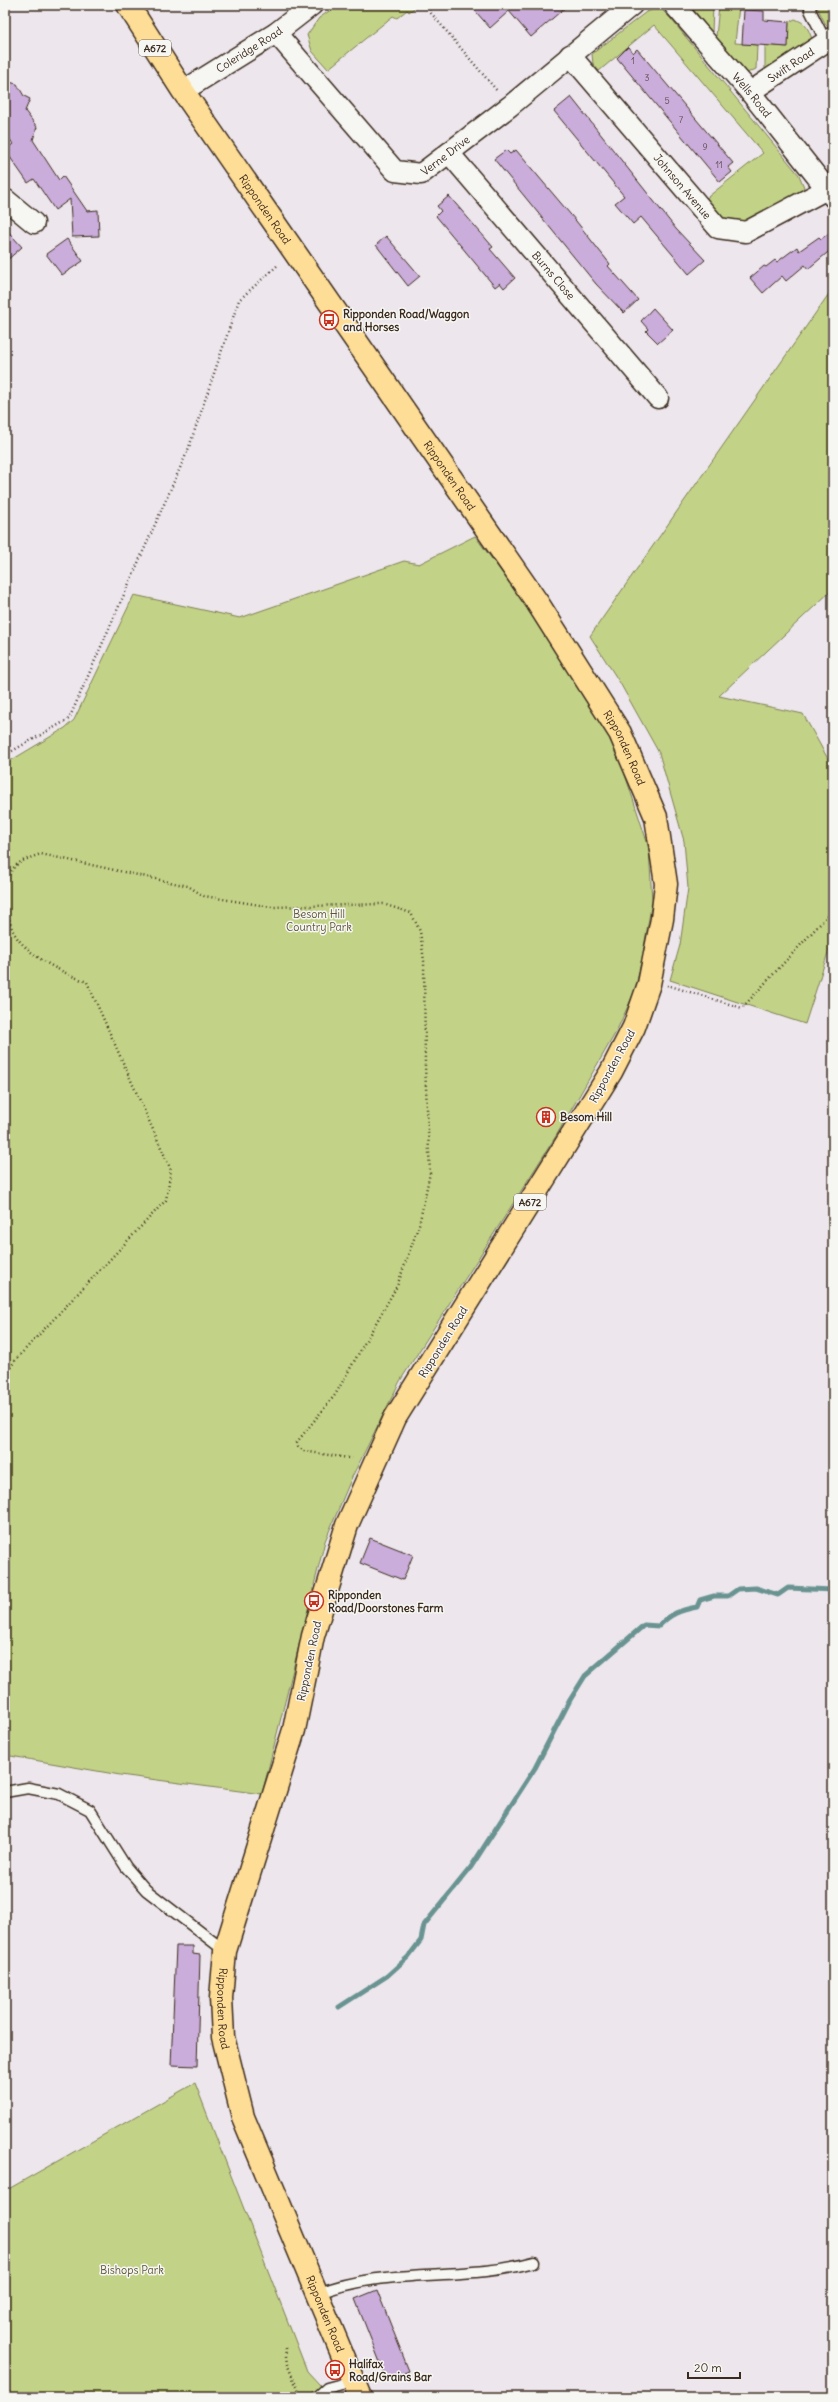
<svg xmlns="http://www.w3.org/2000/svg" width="838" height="2402" font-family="Delius,sans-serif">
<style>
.green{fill:#c2d387;stroke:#7e7e52}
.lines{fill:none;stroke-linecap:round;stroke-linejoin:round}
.stream{stroke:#699391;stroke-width:5}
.building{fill:#caadda;stroke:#3b2a1e}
.service-casing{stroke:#3b2a1e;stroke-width:13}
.minor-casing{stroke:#3b2a1e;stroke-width:23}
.primary-casing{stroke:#3b2a1e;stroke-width:25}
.path{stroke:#3b2a1e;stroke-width:2.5;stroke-dasharray:1 3;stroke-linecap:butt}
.service{stroke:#f6f6f2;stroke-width:10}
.minor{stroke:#f6f6f2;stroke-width:20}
.primary{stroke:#fedd96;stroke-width:22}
.labels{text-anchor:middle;stroke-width:3;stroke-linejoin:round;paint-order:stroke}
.number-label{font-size:9px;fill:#5f4b4d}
.shield{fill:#f6f6f2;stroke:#73675e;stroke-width:1}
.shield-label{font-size:10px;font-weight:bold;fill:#3b2a1e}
.street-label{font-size:11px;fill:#3b2a1e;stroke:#f6f6f2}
.poi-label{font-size:11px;font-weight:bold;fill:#3b2a1e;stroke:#f6f6f2;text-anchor:start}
.park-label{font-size:11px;fill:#5d5438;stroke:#f6f6f2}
</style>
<rect width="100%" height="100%" fill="#ede7ed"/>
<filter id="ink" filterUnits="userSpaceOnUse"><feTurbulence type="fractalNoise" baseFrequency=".025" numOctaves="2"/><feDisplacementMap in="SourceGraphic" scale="8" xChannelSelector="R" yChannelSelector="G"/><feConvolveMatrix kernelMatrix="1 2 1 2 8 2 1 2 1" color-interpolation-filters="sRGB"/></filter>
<g filter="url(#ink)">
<g class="green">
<polygon points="338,5 418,5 409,12 407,10 397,18 393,16 328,69 312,51 307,35 319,18"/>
<polygon points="690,5 713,5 712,33"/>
<polygon points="719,5 739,6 735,43 757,45 756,69 747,73 741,69 716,37"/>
<polygon points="816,5 833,5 833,30 826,25"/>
<polygon points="653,10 662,10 671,19 799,175 804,187 801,193 743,224 722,219 704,200 763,153 654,25 599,71 593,64 592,54 646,12"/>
<path d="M 795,19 C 806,23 808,28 812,39 L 768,71 L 765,70 L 765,45 L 787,47 L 789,22 Z"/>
<polygon points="833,288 833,589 719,696 803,714 833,768 833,937 805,1024 670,980 680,945 688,888 684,841 659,753 620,683 590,636"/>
<polygon points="475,536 554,643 616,747 649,848 652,901 644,947 635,991 616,1032 556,1136 400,1381 352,1477 325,1541 262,1794 120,1775 5,1755 5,764 65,728 74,720 134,595 240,618 404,561 419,564"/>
<polygon points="195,2083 307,2371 331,2397 5,2397 5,2191"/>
</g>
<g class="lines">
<path class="stream" d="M 339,2007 L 387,1976 L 408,1957 L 421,1940 L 424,1925 L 471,1867 L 535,1768 L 570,1700 L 585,1676 L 644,1625 L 659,1626 C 670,1614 680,1610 697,1607 L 700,1600 L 714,1596 L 728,1596 L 738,1589 L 756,1588 L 778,1595 L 788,1588 L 833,1590"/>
</g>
<g class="building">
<polygon points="470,5 568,5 531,37 509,11 490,28"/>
<polygon points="744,10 764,11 764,20 789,22 788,47 742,44"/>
<polygon points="628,47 633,53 637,49 733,163 728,167 732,172 720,182 617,58"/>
<polygon points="5,81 17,84 24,96 30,99 25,111 37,127 33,140 59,180 63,176 87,211 98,210 99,236 72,237 70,199 55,210 34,179 28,183 5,150 13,144 5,132"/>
<polygon points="571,97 676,229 705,260 689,274 641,217 633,224 615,203 624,196 554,111"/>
<polygon points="506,150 510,154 516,150 576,221 610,264 608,266 638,300 624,313 596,284 494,159"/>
<polygon points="449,196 493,247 490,249 515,278 504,288 500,283 495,287 436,216 441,211 437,206"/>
<polygon points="5,228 22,247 5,262"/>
<polygon points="833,230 833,248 808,269 805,265 786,281 782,276 763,293 750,278 764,266 766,267 775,260 777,262 797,247 799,251 819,237 821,239"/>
<polygon points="386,236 420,276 408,286 376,245"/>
<polygon points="67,239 83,261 62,275 46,254"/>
<polygon points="653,308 673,330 658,343 646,331 648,329 641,321"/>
<polygon points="370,1538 413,1555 403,1580 360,1563"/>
<polygon points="176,1946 193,1946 193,1954 200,1955 197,2066 171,2065"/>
<polygon points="377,2290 409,2371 387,2380 355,2299"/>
</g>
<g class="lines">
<g class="service-casing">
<g id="service">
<polyline points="811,5 810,10 826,42"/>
<polyline points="5,1792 28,1788 59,1794 90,1810 126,1867 146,1890 225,1951"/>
<path d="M 317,2294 C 385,2266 463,2282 534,2262"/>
<polyline points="317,2397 327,2388 353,2381"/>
</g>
</g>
<g class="minor-casing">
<g id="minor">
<path id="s1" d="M 674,5 L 750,92 L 833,197"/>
<path id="s2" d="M 276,33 L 395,171 L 421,174 L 510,106 L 632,5"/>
<path id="s3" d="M 570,55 L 718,228 L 746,232 L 825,190"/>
<path id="s4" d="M 183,91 L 276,33 L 312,5"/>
<path id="s5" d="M 750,92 L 833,37"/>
<path id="s6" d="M 449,153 L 658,398"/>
<polyline points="5,199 34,223"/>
</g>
</g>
<g class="primary-casing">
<g id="primary">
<path id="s7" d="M 128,5 L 183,91 L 537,602 L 620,733 L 656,817 L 666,884 L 662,919 L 649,984 L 634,1027 L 611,1072 L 395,1418 L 347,1525 L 313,1636 L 294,1730 L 225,1951 L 221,1998 L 223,2037 L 243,2117 L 360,2397"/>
</g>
</g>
<g class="path">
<polyline points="429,5 431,13 498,92"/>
<polyline points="5,755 69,719 188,450 239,300 279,264"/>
<path d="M 5,890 C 8,865 20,861 41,854 L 188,886 L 204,896 L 272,907 L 383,904 L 411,913 L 420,931 L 424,961 L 425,1066 L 430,1173 L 419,1225 L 397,1286 L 335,1395 L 297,1442 L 298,1446 L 303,1451 L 355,1459"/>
<path d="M 5,904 C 8,912 9,923 13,931 C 25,955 63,973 87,982 L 171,1170 L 166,1200 L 17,1358 L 5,1375"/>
<polyline points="667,985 742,1008 833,910"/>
<polyline points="285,2348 287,2364 301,2397"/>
</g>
<use href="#service" class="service"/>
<use href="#minor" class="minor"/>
<use href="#primary" class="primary"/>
</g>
</g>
<defs>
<g id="bus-ring" transform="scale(1)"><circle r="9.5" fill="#f6f6f2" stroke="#c8321e" stroke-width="1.5"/><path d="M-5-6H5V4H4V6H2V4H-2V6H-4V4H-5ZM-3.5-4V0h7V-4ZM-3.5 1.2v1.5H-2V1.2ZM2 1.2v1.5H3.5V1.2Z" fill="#c8321e"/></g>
<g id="building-ring" transform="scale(1)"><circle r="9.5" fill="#f6f6f2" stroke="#c8321e" stroke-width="1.5"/><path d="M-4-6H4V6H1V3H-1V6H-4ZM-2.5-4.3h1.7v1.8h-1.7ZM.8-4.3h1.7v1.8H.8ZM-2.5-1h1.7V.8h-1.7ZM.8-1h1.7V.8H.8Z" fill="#c8321e"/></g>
</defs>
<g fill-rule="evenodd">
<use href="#bus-ring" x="329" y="320"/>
<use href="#building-ring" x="546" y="1117"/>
<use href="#bus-ring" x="314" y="1601"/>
<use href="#bus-ring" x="335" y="2370"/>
</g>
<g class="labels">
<g class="number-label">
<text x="633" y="64">1</text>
<text x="647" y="81">3</text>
<text x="667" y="104">5</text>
<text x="681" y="123">7</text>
<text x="705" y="150">9</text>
<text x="719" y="168">11</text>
</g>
<g class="shield">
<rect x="139" y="40" width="32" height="16" rx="3"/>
<rect x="514" y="1194" width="32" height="16" rx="3"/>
</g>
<g class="shield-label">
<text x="155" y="52">A672</text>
<text x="530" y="1206">A672</text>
</g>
<g class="street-label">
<text dy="4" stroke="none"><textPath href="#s4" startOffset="78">Coleridge Road</textPath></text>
<text dy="4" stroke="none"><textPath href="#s5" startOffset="49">Swift Road</textPath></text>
<text dy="4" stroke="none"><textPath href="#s1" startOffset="119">Wells Road</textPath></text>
<text dy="4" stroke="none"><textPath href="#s2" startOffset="239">Verne Drive</textPath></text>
<text dy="4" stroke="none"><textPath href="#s3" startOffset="173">Johnson Avenue</textPath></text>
<text dy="4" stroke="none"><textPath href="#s7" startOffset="246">Ripponden Road</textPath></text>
<text dy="4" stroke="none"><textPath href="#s6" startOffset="161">Burns Close</textPath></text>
<text dy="4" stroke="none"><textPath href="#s7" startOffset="570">Ripponden Road</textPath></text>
<text dy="4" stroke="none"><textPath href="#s7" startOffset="894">Ripponden Road</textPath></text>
<text transform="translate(612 1066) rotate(-61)" y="4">Ripponden Road</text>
<text transform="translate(443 1342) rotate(-58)" y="4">Ripponden Road</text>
<text transform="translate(309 1661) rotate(-78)" y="4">Ripponden Road</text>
<text dy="4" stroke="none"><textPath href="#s7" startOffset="2262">Ripponden Road</textPath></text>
<text dy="4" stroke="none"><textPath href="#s7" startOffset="2586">Ripponden Road</textPath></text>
</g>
<g class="poi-label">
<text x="343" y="318">Ripponden Road/Waggon<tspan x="343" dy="13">and Horses</tspan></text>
<text x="560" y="1121">Besom Hill</text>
<text x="328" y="1599">Ripponden<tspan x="328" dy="13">Road/Doorstones Farm</tspan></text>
<text x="349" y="2368">Halifax<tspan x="349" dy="13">Road/Grains Bar</tspan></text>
</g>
<g class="park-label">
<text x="319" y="918">Besom Hill<tspan x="319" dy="13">Country Park</tspan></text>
<text x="132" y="2274">Bishops Park</text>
</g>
</g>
<rect width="838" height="2402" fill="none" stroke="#f6f6f2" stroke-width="20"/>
<rect x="10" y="10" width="818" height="2382" fill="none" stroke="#3b2a1e" stroke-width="1.5" filter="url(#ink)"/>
<path d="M688 2372v6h52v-6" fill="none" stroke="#3b2a1e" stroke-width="2"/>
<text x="694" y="2372" font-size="12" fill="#3b2a1e" stroke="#f6f6f2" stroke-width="3" paint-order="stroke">20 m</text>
</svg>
